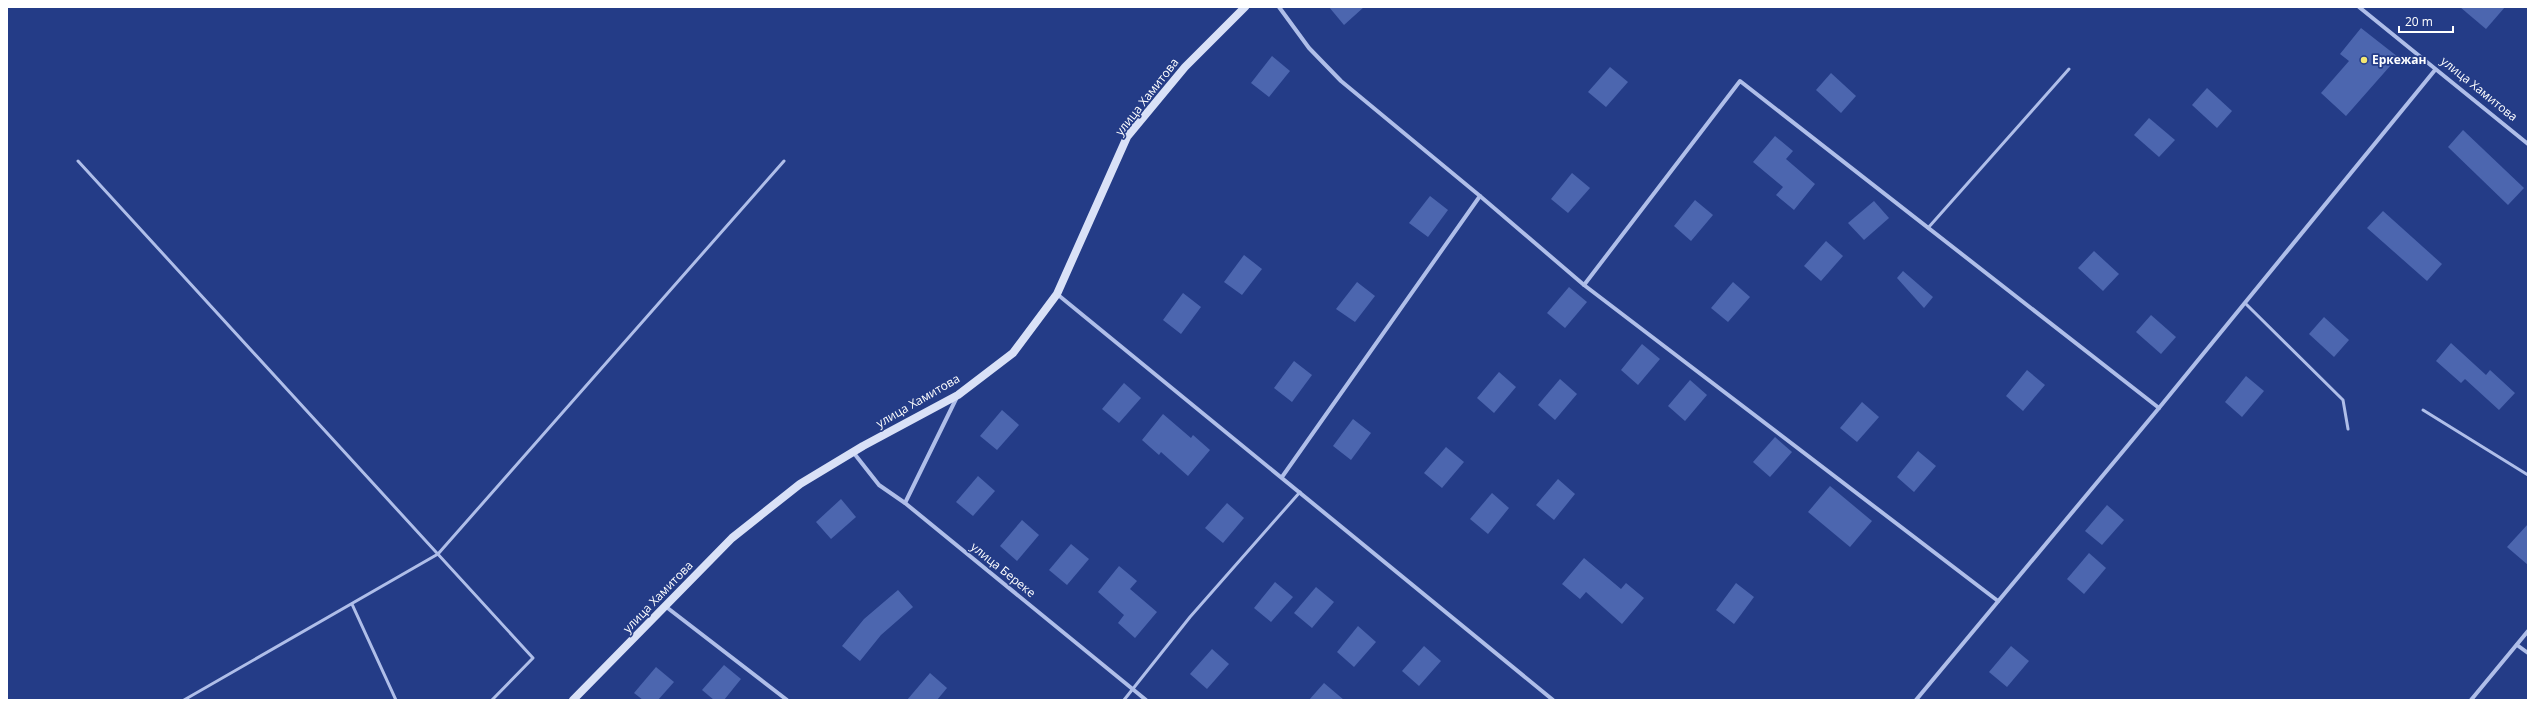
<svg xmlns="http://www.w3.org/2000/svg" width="2535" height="707" font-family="'Open Sans',sans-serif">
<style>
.building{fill:#4c66af}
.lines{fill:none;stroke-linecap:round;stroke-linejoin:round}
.lane{stroke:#afbee9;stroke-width:3}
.street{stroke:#afbee9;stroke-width:4}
.secondary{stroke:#d9e1f7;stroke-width:8}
.poi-dot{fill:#f4e772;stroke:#243c87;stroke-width:1.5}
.labels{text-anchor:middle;stroke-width:3.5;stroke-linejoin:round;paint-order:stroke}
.poi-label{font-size:12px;font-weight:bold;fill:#fff;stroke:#243c87;text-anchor:start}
.street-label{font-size:12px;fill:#fff;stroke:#243c87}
</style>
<rect width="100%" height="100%" fill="#243c87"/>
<g class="building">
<polygon points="1329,7 1364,7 1344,25"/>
<polygon points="2460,7 2505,7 2486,29"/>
<polygon points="2361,28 2398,57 2346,116 2321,93 2349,61 2340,54"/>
<polygon points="1272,56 1290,71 1269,97 1251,83"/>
<polygon points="1610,67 1628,82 1606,107 1588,92"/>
<polygon points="1831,73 1856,96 1841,113 1816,90"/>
<polygon points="2207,88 2232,111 2217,128 2192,105"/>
<polygon points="2149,118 2175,140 2159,157 2134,135"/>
<polygon points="2463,130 2524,188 2508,205 2448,147"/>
<polygon points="1775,136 1793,151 1786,159 1815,184 1794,210 1776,195 1783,187 1753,162"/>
<polygon points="1572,173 1590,188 1568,213 1551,199"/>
<polygon points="1430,196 1448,210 1428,237 1409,223"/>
<polygon points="1695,200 1713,215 1691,241 1674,226"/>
<polygon points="1874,201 1889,218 1864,240 1848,223"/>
<polygon points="2383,211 2442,264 2427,281 2367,228"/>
<polygon points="1826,241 1843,256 1821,281 1804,266"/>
<polygon points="2094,251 2119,274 2103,291 2078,268"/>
<polygon points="1244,255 1262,269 1242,295 1224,282"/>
<polygon points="1903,271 1933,297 1924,308 1897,278"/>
<polygon points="1357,282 1375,296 1355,322 1336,309"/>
<polygon points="1733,282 1750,297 1728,322 1711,308"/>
<polygon points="1569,287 1587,302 1565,328 1547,313"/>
<polygon points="1183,293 1201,307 1181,334 1163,320"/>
<polygon points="2151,315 2176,337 2161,354 2136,332"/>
<polygon points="2324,317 2349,340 2334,357 2309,334"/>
<polygon points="2451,343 2486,375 2490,370 2515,393 2499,410 2465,379 2461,383 2436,361"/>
<polygon points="1642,344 1660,359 1638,385 1621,370"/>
<polygon points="1294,361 1312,375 1292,402 1274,388"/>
<polygon points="2027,370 2045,385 2023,411 2006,396"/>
<polygon points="1499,372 1516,387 1494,413 1477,398"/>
<polygon points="2246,376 2264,391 2242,417 2225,402"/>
<polygon points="1560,379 1577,394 1555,420 1538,405"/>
<polygon points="1690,380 1707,395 1685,421 1668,406"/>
<polygon points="1124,383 1141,398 1119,423 1102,409"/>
<polygon points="1862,402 1879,417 1857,442 1840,428"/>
<polygon points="1002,410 1019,425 997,450 980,436"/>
<polygon points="1163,414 1191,438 1193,435 1210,450 1188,476 1161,452 1159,455 1142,440"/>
<polygon points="1353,419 1371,433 1351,460 1333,446"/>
<polygon points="1775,437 1792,452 1770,477 1753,462"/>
<polygon points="1446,447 1464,462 1442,488 1424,473"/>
<polygon points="1918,451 1936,466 1914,492 1897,477"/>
<polygon points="978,476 995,491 973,516 956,502"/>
<polygon points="1558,479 1575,494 1554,520 1536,505"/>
<polygon points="1830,486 1872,521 1850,547 1808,512"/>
<polygon points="1492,493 1509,508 1488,534 1470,519"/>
<polygon points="841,499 856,517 831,539 816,522"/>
<polygon points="1227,503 1244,518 1223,543 1205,528"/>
<polygon points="2107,505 2124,520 2102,545 2085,531"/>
<polygon points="1022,520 1039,535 1017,561 1000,546"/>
<polygon points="2528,524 2528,565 2507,547"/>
<polygon points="1071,544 1089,559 1067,585 1049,570"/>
<polygon points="2089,553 2106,568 2084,594 2067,579"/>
<polygon points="1584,558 1621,589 1626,583 1644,598 1622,624 1586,592 1580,599 1562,584"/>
<polygon points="1119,566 1137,581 1130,589 1157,612 1135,638 1118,623 1124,615 1098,592"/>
<polygon points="1275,582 1293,597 1271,622 1254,608"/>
<polygon points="1736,583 1754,597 1734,624 1716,610"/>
<polygon points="1316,587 1334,602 1312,628 1294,613"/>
<polygon points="898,590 913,607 881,635 860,661 842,646 864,619"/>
<polygon points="1358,626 1376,642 1354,667 1337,652"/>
<polygon points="1424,646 1441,661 1419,686 1402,671"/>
<polygon points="2011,646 2029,661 2007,687 1989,672"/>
<polygon points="1212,649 1229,664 1207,689 1190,674"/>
<polygon points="724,665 741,679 724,700 714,700 702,690"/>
<polygon points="656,667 674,682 658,700 643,700 634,693"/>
<polygon points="930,673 947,688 937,700 907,700"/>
<polygon points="1324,683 1344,700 1309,700"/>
</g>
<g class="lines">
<g class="lane">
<polyline points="78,161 533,658 492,700"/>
<polyline points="1928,228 2069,69"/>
<polyline points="2245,303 2343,400 2348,429"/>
<polyline points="2423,410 2528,475"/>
<polyline points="352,604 396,700"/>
<polyline points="184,700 438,554 784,161"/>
<polyline points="1124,700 1190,617 1300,492"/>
</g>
<g class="street">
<polyline points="1279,7 1309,48 1341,81 1480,196 1282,477"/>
<polyline points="2359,7 2528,144"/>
<polyline points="1480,196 1584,285"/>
<polyline points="1057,294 1553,700"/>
<polyline points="853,452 879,485 905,503 1146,700"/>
<polyline points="905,503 957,397"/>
<polyline points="1998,601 1584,285 1740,81 2159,408"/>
<polyline points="665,606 787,700"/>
<polyline points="2517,645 2528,653"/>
<polyline points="1916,700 2159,408 2435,70"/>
<polyline points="2471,700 2528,631"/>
</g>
<polyline class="secondary" points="573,700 732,538 800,484 863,446 958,395 1013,353 1057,294 1127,137 1185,67 1245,7"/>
</g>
<circle class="poi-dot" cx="2364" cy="60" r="4"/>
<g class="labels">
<g class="poi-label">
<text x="2372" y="64">Еркежан</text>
</g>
<g class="street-label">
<text transform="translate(2479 89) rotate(39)" y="4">улица Хамитова</text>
<text transform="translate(1147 97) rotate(-52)" y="4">улица Хамитова</text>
<text transform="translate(918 401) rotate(-30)" y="4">улица Хамитова</text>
<text transform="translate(1003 570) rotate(39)" y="4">улица Береке</text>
<text transform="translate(658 597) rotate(-46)" y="4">улица Хамитова</text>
</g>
</g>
<rect width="2535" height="707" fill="none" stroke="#ffffff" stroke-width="16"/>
<path d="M2399 26v6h54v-6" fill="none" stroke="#ffffff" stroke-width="2"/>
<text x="2405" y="26" font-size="12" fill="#ffffff" stroke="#243c87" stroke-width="3" paint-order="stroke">20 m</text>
</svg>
